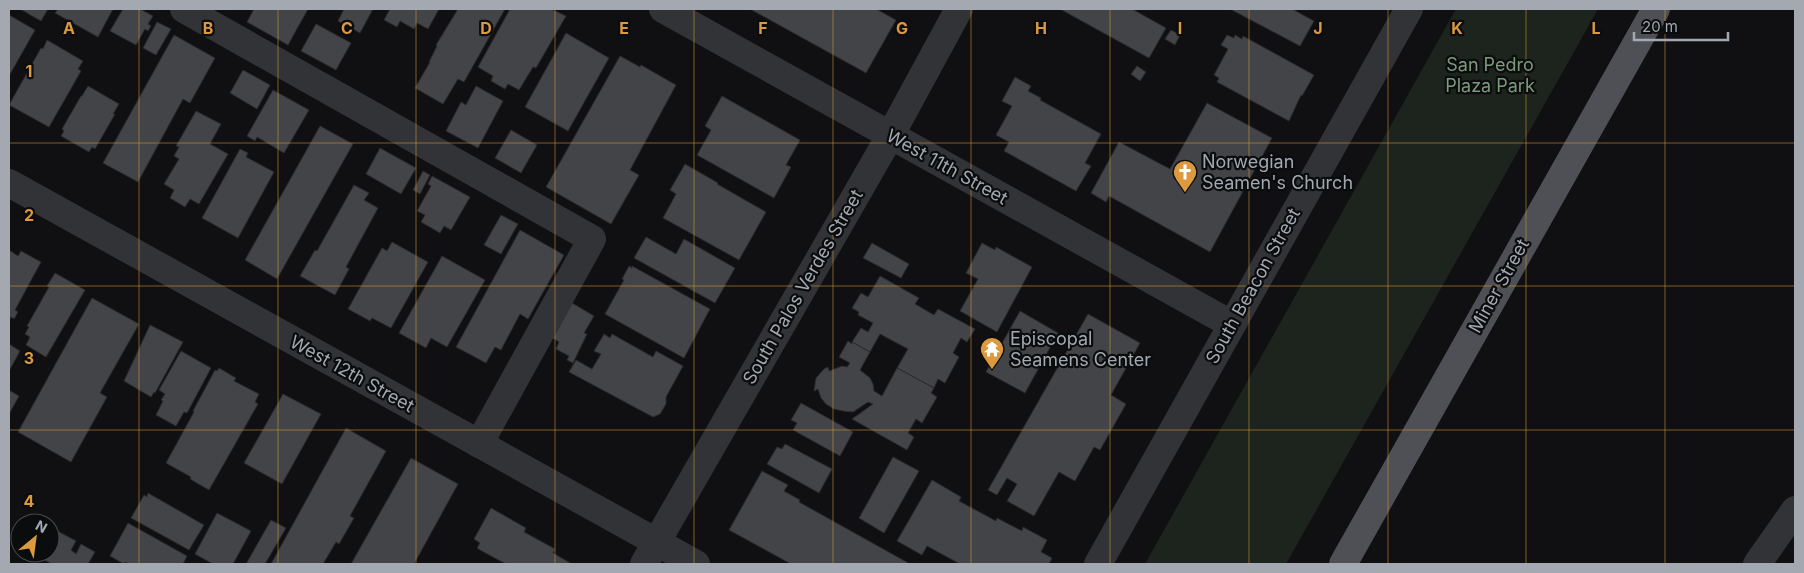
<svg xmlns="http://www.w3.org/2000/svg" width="1804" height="573" font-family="Inter,sans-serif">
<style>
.green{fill:#1d241e}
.building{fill:#424447;stroke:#2b2b2d}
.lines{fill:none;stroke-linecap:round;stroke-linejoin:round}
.minor{stroke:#323336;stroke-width:28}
.major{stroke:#4e5055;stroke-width:28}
.grid{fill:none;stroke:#dd993d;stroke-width:1;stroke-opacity:0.55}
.labels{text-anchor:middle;stroke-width:4.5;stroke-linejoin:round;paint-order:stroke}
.park-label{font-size:18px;fill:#7d9a7c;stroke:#0b0c0d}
.poi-label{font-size:18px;fill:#a3a8b1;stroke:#0b0c0d;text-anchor:start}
.street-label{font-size:18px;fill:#a3a8b1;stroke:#0b0c0d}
.grid-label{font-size:16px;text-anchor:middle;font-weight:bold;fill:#dd993d;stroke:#0b0c0d;stroke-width:4.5;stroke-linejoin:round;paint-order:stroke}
</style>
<rect width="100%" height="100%" fill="#101012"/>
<polygon class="green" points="1456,9 1598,9 1286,564 1145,564"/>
<g class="building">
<polygon points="20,9 48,9 41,21"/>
<polygon points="58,9 113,9 98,37 55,13"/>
<polygon points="123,9 140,9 153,16 148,24 151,26 148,31 145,29 136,45 110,31"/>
<polygon points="254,9 308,9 288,45 247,22"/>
<polygon points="344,9 373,9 360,33 338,21"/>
<polygon points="390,9 439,9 428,29 417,23 414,29 400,21 397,27 384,20"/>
<polygon points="458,9 505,9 464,82 458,79 443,104 415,88 430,62 429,62 437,46 436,45"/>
<polygon points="510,9 551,9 566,16 536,68 533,67 519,90 508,84 505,89 491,81 493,76 478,67"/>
<polygon points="750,9 876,9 896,20 866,73"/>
<polygon points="1060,9 1132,9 1166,28 1149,58"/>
<polygon points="1230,9 1292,9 1314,21 1300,46"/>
<polygon points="9,15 35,30 9,76"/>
<polygon points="157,22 171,29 156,55 143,48"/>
<polygon points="316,24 351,43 336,70 301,51"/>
<polygon points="1171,30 1180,35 1175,45 1165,39"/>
<polygon points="566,33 609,58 568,131 525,107"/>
<polygon points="174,35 215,58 190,103 183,99 138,182 103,163"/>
<polygon points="1227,35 1234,38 1235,35 1242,39 1243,36 1314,75 1302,96 1301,95 1289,121 1217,82 1219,78 1214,75 1228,49 1221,45"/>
<polygon points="47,40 83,61 78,69 81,71 49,127 9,105 41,48 43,49"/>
<polygon points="620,56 640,67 641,65 676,85 630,170 639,175 611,224 546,187"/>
<polygon points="1137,66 1146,72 1140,81 1131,74"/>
<polygon points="243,70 270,85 257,109 230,93"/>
<polygon points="1015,77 1031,86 1028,91 1041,98 1040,100 1101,134 1085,163 1091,166 1076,191 1004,151 1009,142 996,135 1012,106 1002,101"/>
<polygon points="88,86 119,104 113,114 115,114 95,149 92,147 89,152 61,136 64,131 62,129 81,96 82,96"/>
<polygon points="476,86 503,101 478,148 446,131 461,102 466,105"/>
<polygon points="273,90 309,110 284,153 257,137 255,141 247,136"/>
<polygon points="722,96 800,140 786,165 791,167 774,198 697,155 711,130 705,126"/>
<polygon points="1207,103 1272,138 1210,252 1109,196 1106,202 1091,193 1119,142 1170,169"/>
<polygon points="196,111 221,124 210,144 228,154 199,204 190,199 185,207 170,198 174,190 164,184 179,159 174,156 179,147 176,146"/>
<polygon points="320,126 353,144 277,279 245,260"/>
<polygon points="511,130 537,145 521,173 495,158"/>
<polygon points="380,148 416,168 401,194 366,174"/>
<polygon points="240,149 248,153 246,157 274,172 238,238 202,218"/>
<polygon points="685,164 718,183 717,184 766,212 739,260 663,218 676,194 670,190"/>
<polygon points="423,171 430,175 420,194 413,190"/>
<polygon points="432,176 470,197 451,230 444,226 440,233 421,222 425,215 417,211 431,186 428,184"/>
<polygon points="354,185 369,193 364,200 378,208 346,267 349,269 335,295 300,276 315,250 317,251"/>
<polygon points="501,215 518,224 501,254 484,245"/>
<polygon points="520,230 564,255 528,319 520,314 501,350 495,347 486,363 456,347"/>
<polygon points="646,237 676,254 684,239 735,268 715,303 634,258"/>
<polygon points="392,242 428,262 391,328 372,318 370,321 348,309 382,248 387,251"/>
<polygon points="872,243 909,264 901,278 863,258"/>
<polygon points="982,243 995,250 996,247 1032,267 997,332 960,311 978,279 966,273"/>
<polygon points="9,250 18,256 21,251 41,262 15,310 18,312 14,319 11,317 9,321"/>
<polygon points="442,256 485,280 447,347 431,338 426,348 399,333"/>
<polygon points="629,266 632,268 632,266 710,309 684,358 605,314 624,280 622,279"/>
<polygon points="55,273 85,290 46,357 26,345 30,337 25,334 29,327 27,326 49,287 47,286"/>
<polygon points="880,276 919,298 915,304 934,315 938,309 975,329 967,342 961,338 953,353 959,357 945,383 938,379 934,388 897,368 908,349 880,334 870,352 852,342 861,328 868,332 873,323 858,315 859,312 852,308 861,293 868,297"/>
<polygon points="92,298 139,324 100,393 107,397 71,462 18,432"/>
<polygon points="572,303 594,316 584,333 587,334 573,363 567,360 569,356 556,349 559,342 553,338"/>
<polygon points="1020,311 1058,333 1025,393 986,372"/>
<polygon points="1088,314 1140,343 1111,395 1126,404 1100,450 1094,447 1075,481 1059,472 1034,516 1007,501 1017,484 1007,478 997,495 988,490"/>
<polygon points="150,325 183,342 155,393 154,392 151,397 124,381"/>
<polygon points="604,334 610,338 612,334 653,357 656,351 683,366 666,397 666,404 660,414 653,417 569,372 576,360 592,369 601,354 594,351"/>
<polygon points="848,341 852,344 852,342 870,352 860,370 870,378 873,384 874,391 882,396 897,368 934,388 931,393 937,397 922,423 916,419 908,433 914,437 907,450 852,419 873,404 868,402 853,412 843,411 834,409 826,404 821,398 818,389 814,391 816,378 824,369 828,367 829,371 842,366 847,367 850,363 839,357"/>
<polygon points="9,344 20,351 9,371"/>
<polygon points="181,351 211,368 187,413 184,412 176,426 156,415 163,401 161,400 165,394 159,390"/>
<polygon points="219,368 236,378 234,381 259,394 255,402 258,404 209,490 190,479 191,477 166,463 194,412 193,411 215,370 217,371"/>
<polygon points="9,390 19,396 9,414"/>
<polygon points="283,394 321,414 282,484 244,463"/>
<polygon points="801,403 853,432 840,456 793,430 797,423 791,420"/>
<polygon points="346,428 386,451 350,516 354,518 339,544 336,542 323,564 271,564"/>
<polygon points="785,444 832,469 819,493 767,464 777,447 782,449"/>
<polygon points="893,457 919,471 884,533 859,518"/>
<polygon points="411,458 458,484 414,564 351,564"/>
<polygon points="762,471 788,485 784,491 800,500 799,502 910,564 791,564 729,530"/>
<polygon points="932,480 961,497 959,501 996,521 997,518 1022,531 1023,527 1047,540 1041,552 1052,558 1049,564 960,564 927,546 922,555 897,541"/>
<polygon points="148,493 204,525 189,550 131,518 144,495 147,497"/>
<polygon points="491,508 526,528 524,532 555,549 553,553 572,564 506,564 480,550 477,548 480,543 474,539"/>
<polygon points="217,513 251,531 233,564 213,564 195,554"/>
<polygon points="271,520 286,528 265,564 246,564"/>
<polygon points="128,523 187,556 183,564 129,564 125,562 124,564 110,556"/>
<polygon points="50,527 76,541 71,550 76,554 81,544 95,552 88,564 52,564 34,554 50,553"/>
</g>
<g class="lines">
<g class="minor">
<polyline points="184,9 592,239 479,444"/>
<polyline points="663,9 1231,324"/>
<polyline points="9,183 696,564"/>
<polyline points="644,564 890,136 959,9"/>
<polyline points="1098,564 1409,9"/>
<polyline points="1757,564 1795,510"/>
</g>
<polyline class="major" points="1343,564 1656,9"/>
</g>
<path class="grid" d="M 139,9 L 139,564M 278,9 L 278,564M 416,9 L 416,564M 555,9 L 555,564M 694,9 L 694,564M 833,9 L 833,564M 971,9 L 971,564M 1110,9 L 1110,564M 1249,9 L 1249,564M 1388,9 L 1388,564M 1526,9 L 1526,564M 1665,9 L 1665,564M 9,143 L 1795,143M 9,286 L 1795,286M 9,430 L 1795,430"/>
<defs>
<g id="church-pin" transform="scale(1.25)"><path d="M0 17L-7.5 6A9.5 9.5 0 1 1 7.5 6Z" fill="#dd993d" stroke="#0b0c0d"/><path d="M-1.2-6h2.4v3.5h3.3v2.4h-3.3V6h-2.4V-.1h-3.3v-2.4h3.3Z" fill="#fff"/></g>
<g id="temple-pin" transform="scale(1.25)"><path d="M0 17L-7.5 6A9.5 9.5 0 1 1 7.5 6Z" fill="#dd993d" stroke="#0b0c0d"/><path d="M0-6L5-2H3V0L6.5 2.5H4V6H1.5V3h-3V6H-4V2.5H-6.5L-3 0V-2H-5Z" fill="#fff"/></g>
</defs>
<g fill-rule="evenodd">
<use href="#church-pin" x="1185" y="172"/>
<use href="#temple-pin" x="992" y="349"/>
</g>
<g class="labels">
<g class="park-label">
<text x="1490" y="71">San Pedro<tspan x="1490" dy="21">Plaza Park</tspan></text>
</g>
<g class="poi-label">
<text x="1202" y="168">Norwegian<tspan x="1202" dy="21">Seamen's Church</tspan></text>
<text x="1010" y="345">Episcopal<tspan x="1010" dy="21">Seamens Center</tspan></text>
</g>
<g class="street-label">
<text transform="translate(947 167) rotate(29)" y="6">West 11th Street</text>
<text transform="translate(1253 286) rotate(-61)" y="6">South Beacon Street</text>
<text transform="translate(1499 286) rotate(-61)" y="6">Miner Street</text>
<text transform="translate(803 287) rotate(-60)" y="6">South Palos Verdes Street</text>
<text transform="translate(352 374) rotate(29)" y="6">West 12th Street</text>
</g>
</g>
<g class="grid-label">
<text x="69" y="34">A</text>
<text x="208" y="34">B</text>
<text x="347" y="34">C</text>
<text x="486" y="34">D</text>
<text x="624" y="34">E</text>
<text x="763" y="34">F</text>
<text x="902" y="34">G</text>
<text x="1041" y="34">H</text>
<text x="1180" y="34">I</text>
<text x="1318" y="34">J</text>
<text x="1457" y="34">K</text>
<text x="1596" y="34">L</text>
<text x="29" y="77">1</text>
<text x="29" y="221">2</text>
<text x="29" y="364">3</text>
<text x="29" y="507">4</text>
</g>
<rect width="1804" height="573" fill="none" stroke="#a3a8b1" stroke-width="20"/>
<g transform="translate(35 538) rotate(29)"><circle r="24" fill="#0b0c0d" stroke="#484a4f"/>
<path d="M0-4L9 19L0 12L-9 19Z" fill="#dd993d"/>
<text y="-8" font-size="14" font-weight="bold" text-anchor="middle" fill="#a3a8b1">N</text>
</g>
<path d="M1634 32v8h94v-8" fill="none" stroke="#a3a8b1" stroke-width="2.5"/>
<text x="1642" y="32" font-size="15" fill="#a3a8b1" stroke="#0b0c0d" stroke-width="4" paint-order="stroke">20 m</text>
</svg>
